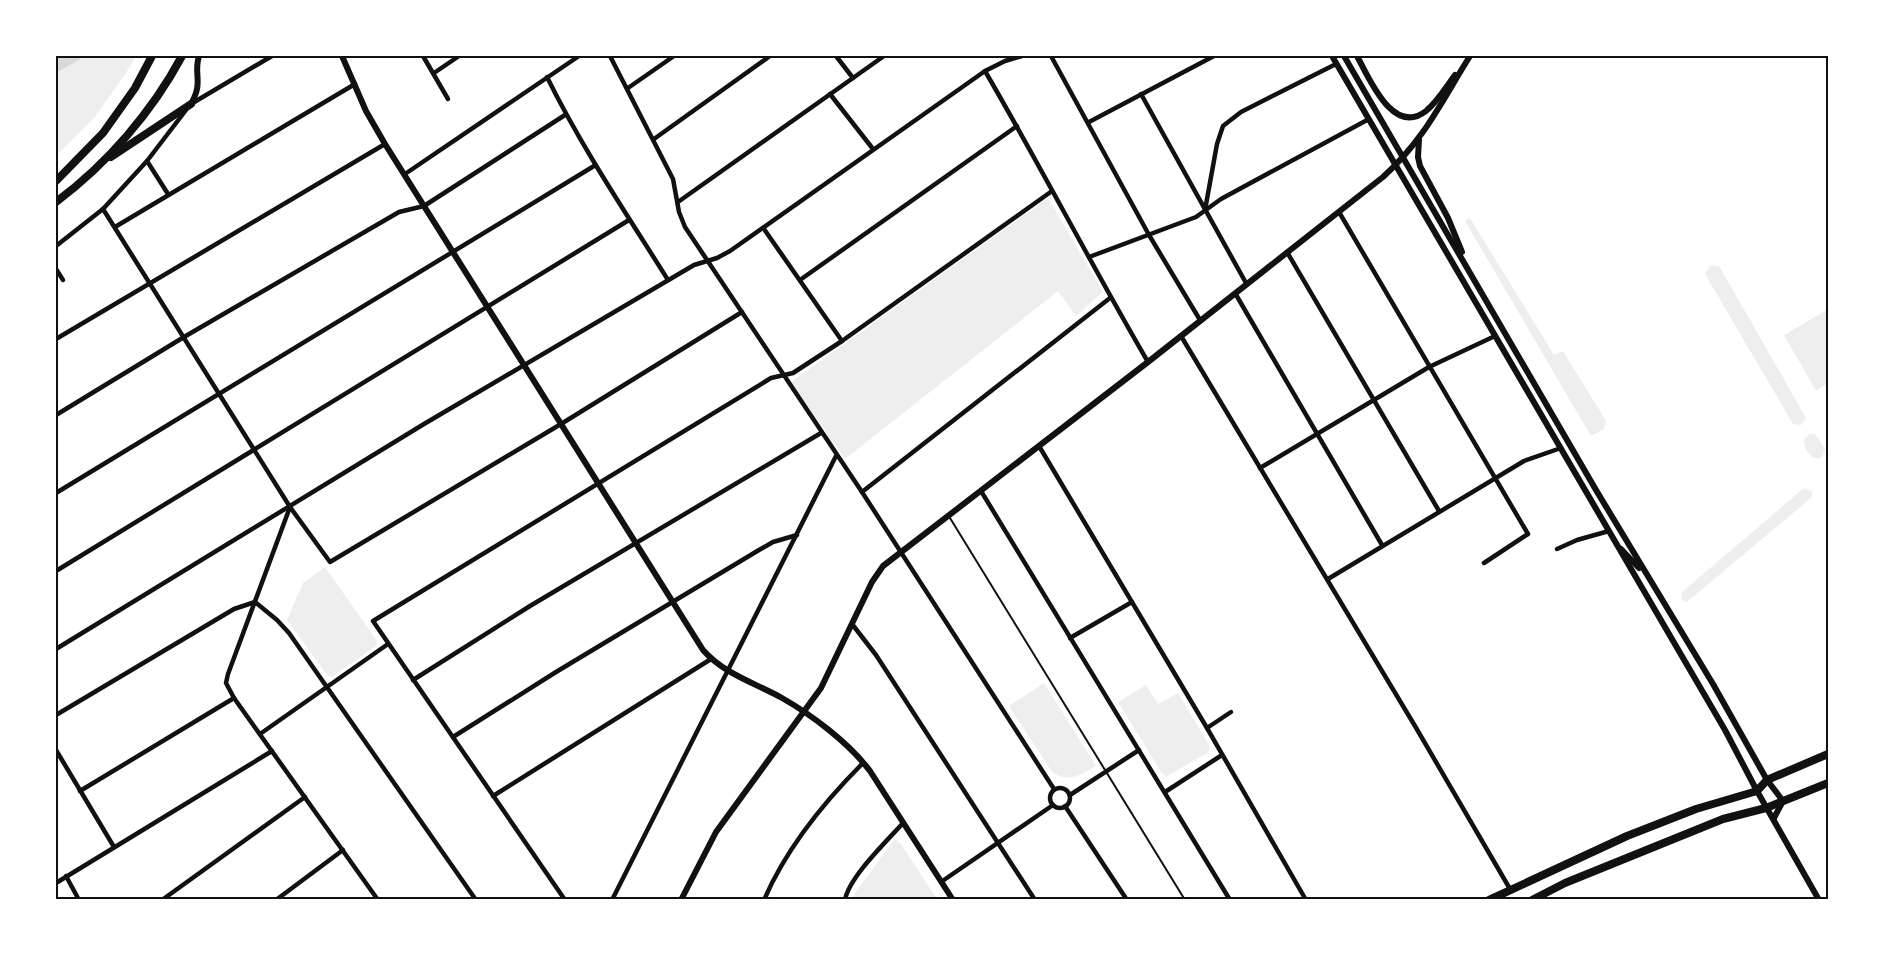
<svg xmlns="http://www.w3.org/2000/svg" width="1884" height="955" font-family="Mulish,sans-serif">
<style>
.green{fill:#eee}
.water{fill:#d9d9d9}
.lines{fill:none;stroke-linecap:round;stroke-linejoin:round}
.service{stroke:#111;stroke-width:2}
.minor{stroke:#111;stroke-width:4.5}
.tertiary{stroke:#111;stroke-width:6}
.primary{stroke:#111;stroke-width:8}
.trunk{stroke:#111;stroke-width:8}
.neatline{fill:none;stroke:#111;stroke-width:2}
</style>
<rect width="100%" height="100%" fill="#fff"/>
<g class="green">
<polygon points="56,56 136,56 126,73 94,118 56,156"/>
<polygon points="1048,198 1103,292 1076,316 1058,291 845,459 791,382"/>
<polygon points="1470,218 1554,355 1563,351 1606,421 1604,429 1591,436 1465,221"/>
<polygon points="1710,265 1719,266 1806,418 1801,425 1793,424 1705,274"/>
<polygon points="1827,310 1828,383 1816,391 1784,335"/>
<path d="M 1810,434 L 1815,434 L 1825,449 L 1821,458 C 1811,461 1804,449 1804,439 Z"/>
<polygon points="1804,488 1812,491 1812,497 1687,602 1681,599 1682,592"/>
<polygon points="325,567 377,641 376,646 332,677 327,675 287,620 303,583"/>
<path d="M 1044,683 L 1096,766 C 1081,774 1069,784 1052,772 L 1009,706 Z"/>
<polygon points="1146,685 1158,704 1178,693 1210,747 1209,752 1167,776 1163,775 1118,702"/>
<polygon points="895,839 901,844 937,899 852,899 855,893"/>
</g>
<polygon class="water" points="56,56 85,56 56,73"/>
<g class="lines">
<polyline class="service" points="950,518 1185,900"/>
<g class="minor">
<polyline points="423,56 448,99"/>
<polyline points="610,56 673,179 679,212 685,227 862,492 1054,789"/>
<polyline points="836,56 853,78"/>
<polyline points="1051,56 1149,235 1200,320"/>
<path d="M 985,71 C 1041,167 1092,266 1148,362"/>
<polyline points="434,73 459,56"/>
<path d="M 547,77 C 582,148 626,213 668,280"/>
<polyline points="628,88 674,56"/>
<polyline points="830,94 873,149"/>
<polyline points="1141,94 1246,283"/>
<polyline points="191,104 272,56"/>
<polyline points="1089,122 1214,56"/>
<polyline points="654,139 770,56"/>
<polyline points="147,161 168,194"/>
<polyline points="405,174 579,56"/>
<polyline points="678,202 884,56"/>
<polyline points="103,209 290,507 330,562 561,424 742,312"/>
<polyline points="1205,210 1217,144 1223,126 1241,112 1336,64"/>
<polyline points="1339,212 1528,534 1484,563"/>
<polyline points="115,227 355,84"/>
<polyline points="764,229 842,341"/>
<polyline points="56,246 103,209 147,161 186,110"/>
<polyline points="1287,252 1439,511"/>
<polyline points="1089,257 1196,217 1221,199 1369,119"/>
<polyline points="56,269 63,280"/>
<polyline points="800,280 1017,126"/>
<polyline points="1235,293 1382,545"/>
<polyline points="1181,336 1415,726 1510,889"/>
<polyline points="56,339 385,144"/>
<polyline points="56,415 184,337 399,212 424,206 565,115"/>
<polyline points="1039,446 1207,728 1306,900"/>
<polyline points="1260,468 1429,367 1495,336"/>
<polyline points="981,491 1230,900"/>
<polyline points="862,492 1110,298"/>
<polyline points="56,493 594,166"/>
<polyline points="290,507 228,674 226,683 234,698 378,900"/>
<polyline points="1557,549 1577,540 1609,531"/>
<polyline points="56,571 629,220"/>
<polyline points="1328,579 1524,461 1561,448"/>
<polyline points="852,624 876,655 1035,900"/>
<polyline points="1070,638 1132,602"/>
<polyline points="56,649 424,424 694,265 717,258 730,251 985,71 1005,61 1022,56"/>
<polyline points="413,680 530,606 821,433"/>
<polyline points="56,715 234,609 255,602 277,620 289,633 476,900"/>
<polyline points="1207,728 1231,712"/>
<polyline points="260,734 388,644"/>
<polyline points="453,737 556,672 759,550 773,542 797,535"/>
<polyline points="56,750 114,847"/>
<circle cx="1060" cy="798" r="10"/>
<polyline points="80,791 234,698"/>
<polyline points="1165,792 1222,755"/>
<polyline points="1070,795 1139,750"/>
<polyline points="493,796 711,659"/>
<polyline points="1065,806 1127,900"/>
<polyline points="66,876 79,900"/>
<polyline points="941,882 1053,805"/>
<polyline points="56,883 272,751"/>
<polyline points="162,900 305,797"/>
<polyline points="276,900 343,850"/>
<polyline points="565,900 373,621 771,378 793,373 842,341 1052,191"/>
<polyline points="612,900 836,456"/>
<path d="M 764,900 C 786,849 824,802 863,763"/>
<path d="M 845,900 C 849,877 887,841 903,823"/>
</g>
<g class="tertiary">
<path d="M 342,56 L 366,111 L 385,144 L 703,650 C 724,674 755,683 782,698 C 812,715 849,743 870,771 L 953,900"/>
<polyline points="1332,56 1725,730 1757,791 1819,900"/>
<polyline points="1344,56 1596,490 1713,684 1767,780 1783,801 1774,818"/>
<path d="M 1357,56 C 1369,78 1393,137 1426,111 C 1438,101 1446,87 1455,75"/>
<path d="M 191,104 C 204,81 193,75 199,56"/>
<polyline points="1419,140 1418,157 1420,166 1448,218 1462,252"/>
<polyline points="1621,549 1639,568"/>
<path d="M 681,900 L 716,832 L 821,688 L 872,582 L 883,566 L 1148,362 L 1383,177 C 1425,139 1441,102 1470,56"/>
</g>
<g class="primary">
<polyline points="1489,900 1627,836 1696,809 1757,791 1767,780 1828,754"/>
<polyline points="1532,900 1565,883 1723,819 1766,808 1828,783"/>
</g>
<g class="trunk">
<polyline points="111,157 191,104"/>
<polyline points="56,181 103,133 135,88 152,56"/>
<path d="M 56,202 C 107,164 152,112 182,56"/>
</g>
</g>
<rect width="1884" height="955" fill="none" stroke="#ffffff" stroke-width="114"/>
<rect x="57" y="57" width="1770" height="841" class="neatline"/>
</svg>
